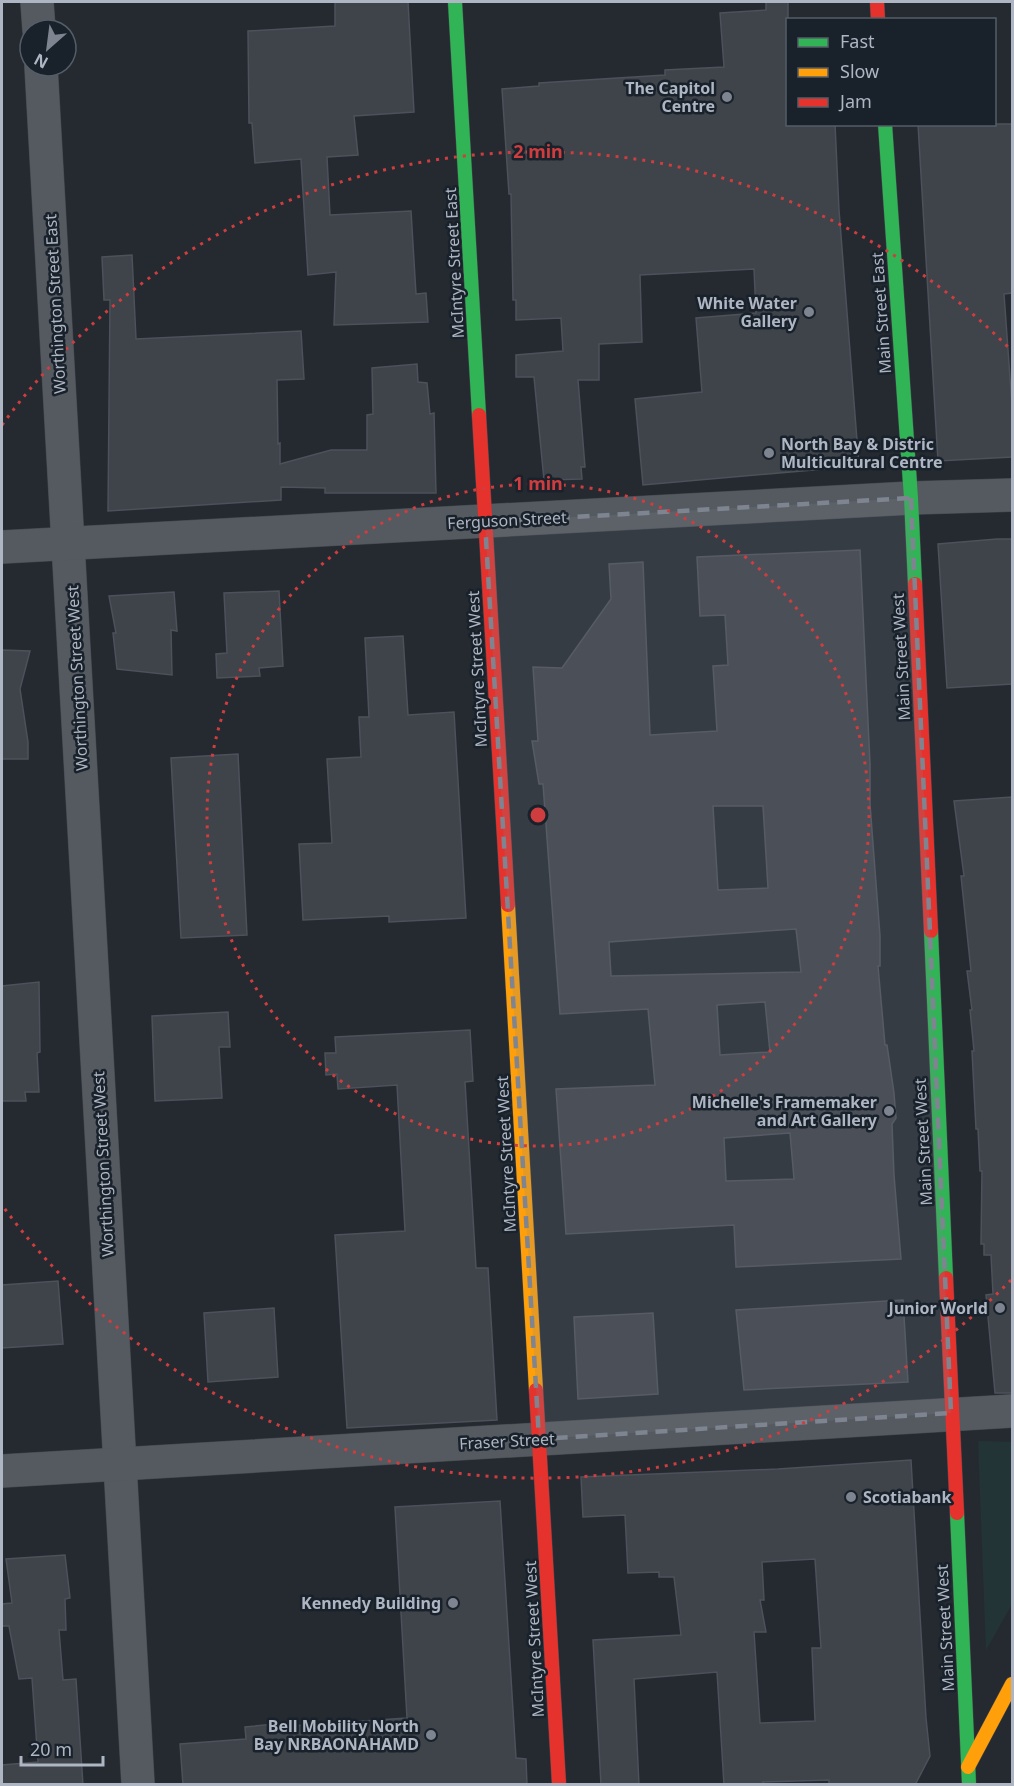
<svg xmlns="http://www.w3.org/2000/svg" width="1014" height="1786" font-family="'Noto Sans',sans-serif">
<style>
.green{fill:#223436}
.building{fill:#3f434a;stroke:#4d515a;stroke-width:1.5;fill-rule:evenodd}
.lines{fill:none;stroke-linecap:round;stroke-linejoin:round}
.street-casing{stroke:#42464c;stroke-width:34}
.fast-casing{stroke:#42464c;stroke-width:15}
.slow-casing{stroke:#42464c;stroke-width:15}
.jam-casing{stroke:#42464c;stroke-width:15}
.street{stroke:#555960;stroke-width:33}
.fast{stroke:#30b455;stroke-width:14}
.slow{stroke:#ff9f0a;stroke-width:14}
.jam{stroke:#e5322d;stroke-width:14}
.marked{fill:#7e8591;fill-opacity:0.2;stroke:#7e8591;stroke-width:4.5;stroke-dasharray:12 8;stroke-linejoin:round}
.ring{fill:none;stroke:#d03d3f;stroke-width:3;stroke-dasharray:3 6}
.poi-dot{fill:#7e8591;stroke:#19212b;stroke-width:2}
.labels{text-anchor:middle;stroke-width:5;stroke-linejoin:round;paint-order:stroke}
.poi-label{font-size:16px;font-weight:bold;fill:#aeb6c4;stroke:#19212b;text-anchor:end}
.street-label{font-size:16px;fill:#aeb6c4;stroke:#19212b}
.centre{fill:#d03d3f;stroke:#19212b;stroke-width:3}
.ring-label{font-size:18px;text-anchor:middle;font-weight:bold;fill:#d03d3f;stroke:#19212b;stroke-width:5;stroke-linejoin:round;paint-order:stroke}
</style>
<rect width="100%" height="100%" fill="#252a31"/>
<polygon class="green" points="978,1441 1012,1442 1012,1604 986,1650"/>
<g class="building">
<polygon points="335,2 408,2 414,112 354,116 358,155 327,157 330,215 411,211 416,294 426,293 428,322 334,325 336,272 308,275 301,159 255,163 252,123 249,123 248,31 335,26"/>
<polygon points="766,2 788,2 788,124 835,124 839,210 859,466 643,485 635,399 702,392 696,318 756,313 754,269 640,275 642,342 599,344 599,380 578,380 585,467 581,467 582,479 544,480 534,377 516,377 516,355 563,351 561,318 516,320 516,300 513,300 511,194 509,194 502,89 539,86 539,83 665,75 665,70 724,67 720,13 766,10"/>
<polygon points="918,124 1012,124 1012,293 1004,294 1012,406 1012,457 938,461"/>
<polygon points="132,255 136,339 301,331 304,379 277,380 278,444 280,443 280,464 331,450 367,450 367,415 373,414 372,368 417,364 418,382 427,383 430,414 434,413 436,493 325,493 325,488 281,487 281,500 108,511 110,300 104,300 102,257"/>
<polygon points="997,539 1012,539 1012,684 947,688 938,544"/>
<path d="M 860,550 L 870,764 L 870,804 L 880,936 L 880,966 L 878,966 L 885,1045 L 887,1045 L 894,1093 L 896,1118 L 892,1124 L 894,1175 L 901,1259 L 736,1267 L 734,1225 L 566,1234 L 556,1089 L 655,1085 L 648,1009 L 560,1014 L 543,784 L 539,784 L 532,741 L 538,741 L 533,667 L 562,668 L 611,599 L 609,564 L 643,562 L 650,735 L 717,731 L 713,666 L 728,665 L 725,615 L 700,616 L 697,557 ZM 713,806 L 763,806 L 768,888 L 718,890 ZM 796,929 L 801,972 L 611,976 L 609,942 ZM 765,1002 L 770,1052 L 720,1055 L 717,1005 ZM 790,1133 L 794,1179 L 726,1181 L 724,1138 Z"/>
<polygon points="279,591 283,666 259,668 260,676 217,678 216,654 227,653 224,593"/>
<polygon points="174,592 177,631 171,630 172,675 117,669 113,633 116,633 109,596"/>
<polygon points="403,636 408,715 454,712 466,918 389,922 389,916 303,920 299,844 332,843 327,759 361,757 359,717 369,717 365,638"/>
<polygon points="2,650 30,651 20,689 28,742 28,759 2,759"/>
<polygon points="238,754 247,935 181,938 171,758"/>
<polygon points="1012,797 1012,1393 995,1393 986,1295 993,1294 991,1255 984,1255 984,1244 981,1244 982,1171 980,1171 978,1129 976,1129 972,1051 974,1051 970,1010 972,1010 967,971 971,971 961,876 964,876 954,801"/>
<polygon points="39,982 40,1052 37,1053 39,1092 25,1092 26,1101 2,1101 2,986"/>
<polygon points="228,1012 230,1047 219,1047 222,1098 155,1101 152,1016"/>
<polygon points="470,1030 473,1081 465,1082 476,1268 488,1268 497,1420 347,1428 335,1235 405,1231 397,1085 338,1089 337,1074 326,1075 325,1053 336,1053 335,1037"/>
<polygon points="58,1281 63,1344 2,1348 2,1285"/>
<polygon points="903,1300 908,1382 744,1390 736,1310"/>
<polygon points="274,1308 278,1377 208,1382 204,1313"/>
<polygon points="653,1313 658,1394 578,1399 574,1317"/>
<path d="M 911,1460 L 926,1718 L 930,1756 L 915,1785 L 829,1785 L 829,1780 L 763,1782 L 764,1785 L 724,1785 L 717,1672 L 634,1679 L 639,1785 L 601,1785 L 593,1640 L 681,1635 L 674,1577 L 659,1577 L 659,1572 L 628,1573 L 625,1515 L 583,1517 L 581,1477 L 778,1469 ZM 815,1559 L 821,1648 L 812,1648 L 815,1721 L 760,1723 L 754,1632 L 766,1632 L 760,1600 L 764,1600 L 762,1562 Z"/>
<polygon points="500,1501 516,1758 526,1759 527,1785 183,1785 180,1744 246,1739 245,1727 275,1724 276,1727 407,1718 395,1507"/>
<polygon points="65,1555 70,1598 65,1599 66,1630 59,1630 63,1680 76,1679 83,1785 2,1785 2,1765 38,1762 32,1678 19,1679 9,1626 2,1626 2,1604 12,1603 6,1559"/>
</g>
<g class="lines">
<g class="street-casing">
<g id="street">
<polyline points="37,2 39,30"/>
<path d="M 41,66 C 76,639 103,1212 138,1784"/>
<polyline points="2,547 911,498 1012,495"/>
<polyline points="2,1471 1012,1411"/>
</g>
</g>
<g class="fast-casing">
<g id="fast">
<polyline points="455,2 479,415"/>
<polyline points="885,124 911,498 915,584"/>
<polyline points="931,931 946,1278"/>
<polyline points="957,1513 969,1784"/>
</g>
</g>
<g class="slow-casing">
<g id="slow">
<polyline points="508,905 536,1390"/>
<polyline points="968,1767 1012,1684"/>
</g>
</g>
<g class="jam-casing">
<g id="jam">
<polyline points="877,2 878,20"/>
<polyline points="479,415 508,905"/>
<polyline points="915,584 931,931"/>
<polyline points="946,1278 957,1513"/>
<polyline points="536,1390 559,1784"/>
</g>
</g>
<use href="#street" class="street"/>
<use href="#fast" class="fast"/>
<use href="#slow" class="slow"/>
<use href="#jam" class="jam"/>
</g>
<path class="marked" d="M 911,498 L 951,1413 L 539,1439 L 485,522 Z"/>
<g class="ring">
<circle cx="538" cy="815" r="331"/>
<path d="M1011 1280A663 663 0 0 1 2 1205M2 425A663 663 0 0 1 1011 350"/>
</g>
<g class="poi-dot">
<circle cx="727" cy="97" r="6"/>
<circle cx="809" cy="312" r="6"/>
<circle cx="769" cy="453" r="6"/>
<circle cx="889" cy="1111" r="6"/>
<circle cx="1000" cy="1308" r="6"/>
<circle cx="851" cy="1497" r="6"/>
<circle cx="453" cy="1603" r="6"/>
<circle cx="431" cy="1735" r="6"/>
</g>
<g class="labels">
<g class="poi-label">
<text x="715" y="94">The Capitol<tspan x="715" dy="18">Centre</tspan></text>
<text x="797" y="309">White Water<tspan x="797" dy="18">Gallery</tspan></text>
<text x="781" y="450" text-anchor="start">North Bay &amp; Distric<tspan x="781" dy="18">Multicultural Centre</tspan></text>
<text x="877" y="1108">Michelle's Framemaker<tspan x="877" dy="18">and Art Gallery</tspan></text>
<text x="988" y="1314">Junior World</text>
<text x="863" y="1503" text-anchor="start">Scotiabank</text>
<text x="441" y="1609">Kennedy Building</text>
<text x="419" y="1732">Bell Mobility North<tspan x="419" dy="18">Bay NRBAONAHAMD</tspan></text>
</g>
<g class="street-label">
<text transform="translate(454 263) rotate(-93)" y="6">McIntyre Street East</text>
<text transform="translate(55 304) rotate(-93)" y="6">Worthington Street East</text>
<text transform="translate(881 313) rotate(-94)" y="6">Main Street East</text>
<text transform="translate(507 520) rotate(-3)" y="6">Ferguson Street</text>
<text transform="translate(901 657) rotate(-93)" y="6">Main Street West</text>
<text transform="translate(477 669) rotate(-93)" y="6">McIntyre Street West</text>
<text transform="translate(77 678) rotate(-93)" y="6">Worthington Street West</text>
<text transform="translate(923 1142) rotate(-93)" y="6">Main Street West</text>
<text transform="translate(506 1154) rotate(-93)" y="6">McIntyre Street West</text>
<text transform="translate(103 1164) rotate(-93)" y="6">Worthington Street West</text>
<text transform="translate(507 1441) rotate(-3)" y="6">Fraser Street</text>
<text transform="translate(945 1628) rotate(-93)" y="6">Main Street West</text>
<text transform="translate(534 1639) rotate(-93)" y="6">McIntyre Street West</text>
</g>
</g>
<circle cx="538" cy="815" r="9" class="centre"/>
<g class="ring-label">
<text x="538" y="158">2 min</text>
<text x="538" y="490">1 min</text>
</g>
<rect width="1014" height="1786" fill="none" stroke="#aeb6c4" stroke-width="6"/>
<rect x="786" y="18" width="210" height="108" fill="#19212b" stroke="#555d68" stroke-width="1.5"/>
<rect x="798" y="38" width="30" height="9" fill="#30b455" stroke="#555d68" stroke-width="1.5"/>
<text x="840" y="48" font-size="18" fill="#aeb6c4">Fast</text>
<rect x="798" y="68" width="30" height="9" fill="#ff9f0a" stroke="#555d68" stroke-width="1.5"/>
<text x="840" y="78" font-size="18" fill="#aeb6c4">Slow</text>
<rect x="798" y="98" width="30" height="9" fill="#e5322d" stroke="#555d68" stroke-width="1.5"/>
<text x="840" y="108" font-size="18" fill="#aeb6c4">Jam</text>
<g transform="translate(48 48) rotate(208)"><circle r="28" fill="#19212b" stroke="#555d68" stroke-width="1.5"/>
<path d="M0-4.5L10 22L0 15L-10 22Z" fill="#7e8591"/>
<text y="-9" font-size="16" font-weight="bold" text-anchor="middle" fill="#aeb6c4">N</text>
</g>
<path d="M21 1756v9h82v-9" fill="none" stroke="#aeb6c4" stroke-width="3"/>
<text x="30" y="1756" font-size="18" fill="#aeb6c4" stroke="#19212b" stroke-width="4.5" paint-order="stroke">20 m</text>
</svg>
